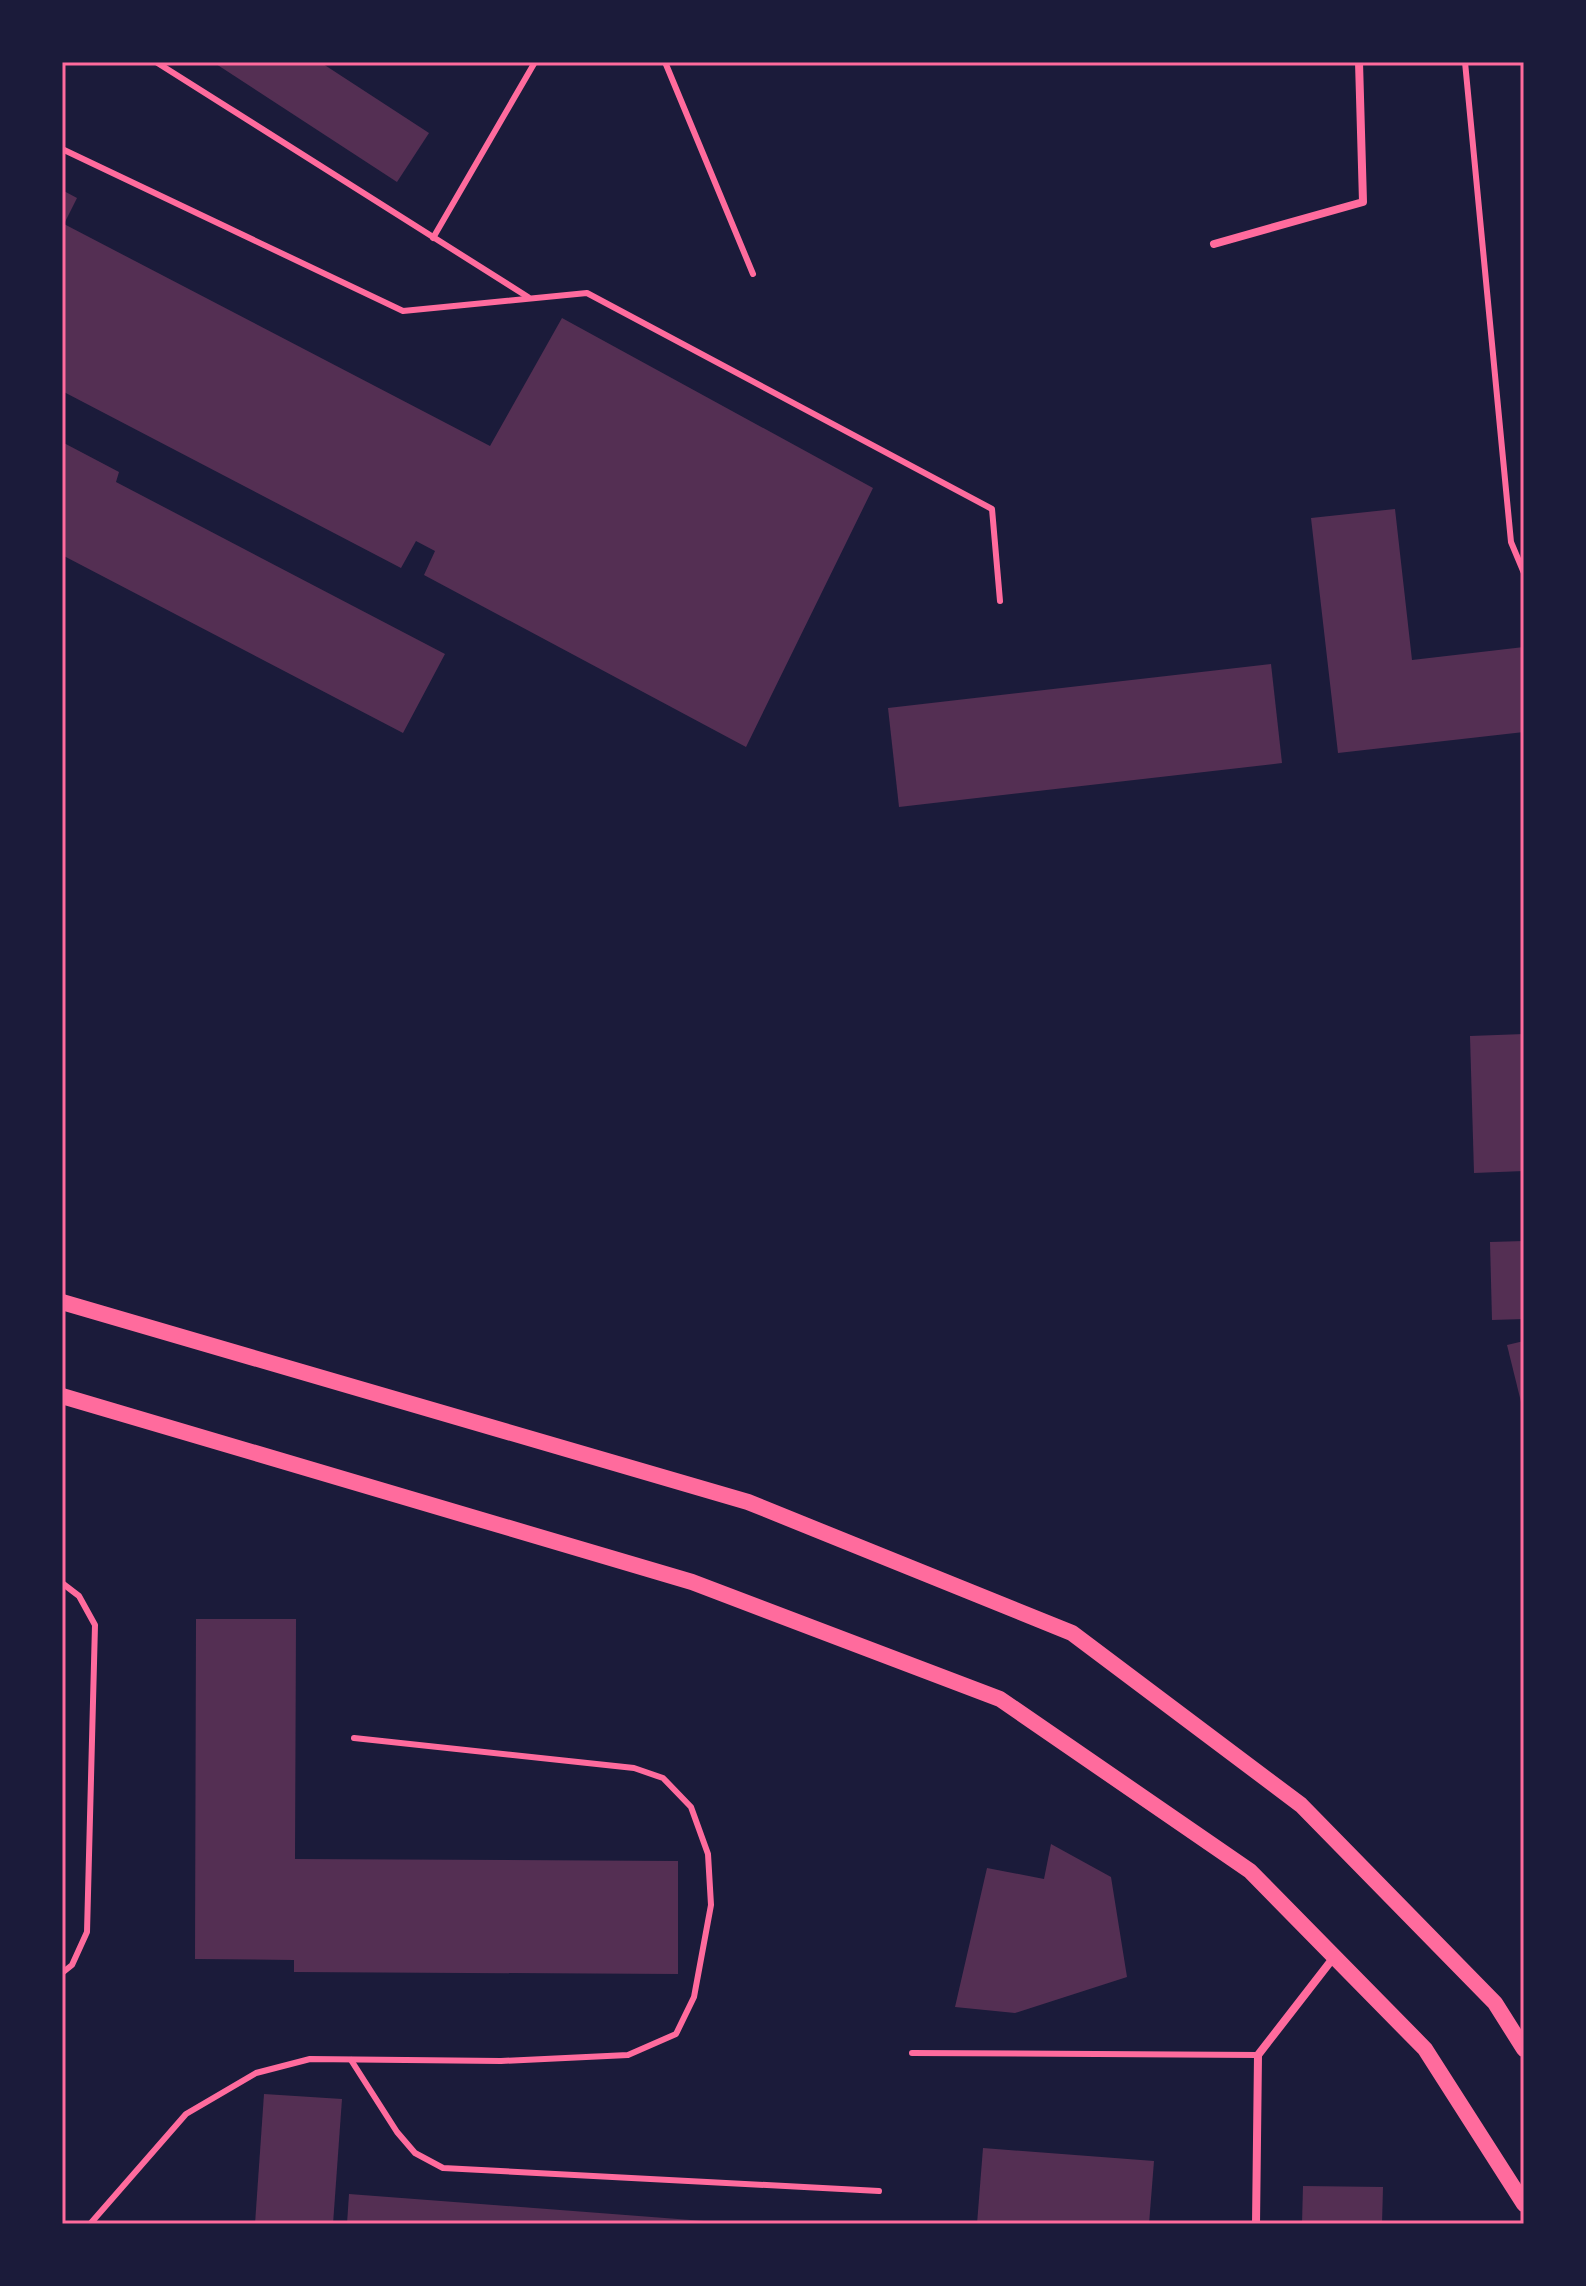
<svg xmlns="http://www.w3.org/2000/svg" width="1586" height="2286" font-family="Montserrat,sans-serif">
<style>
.building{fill:#542f53}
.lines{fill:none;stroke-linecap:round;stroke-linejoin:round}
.service{stroke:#ff6b9d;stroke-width:6}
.minor{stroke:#ff6b9d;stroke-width:8}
.secondary{stroke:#ff6b9d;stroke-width:16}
.neatline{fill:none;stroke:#ff6b9d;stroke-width:3}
</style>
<rect width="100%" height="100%" fill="#1b1b3a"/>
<g class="building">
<polygon points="213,62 320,62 429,133 397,182"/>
<polygon points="62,190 77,198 64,224 490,446 562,318 873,488 746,747 424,575 435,551 416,541 401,568 62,391"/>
<polygon points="62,442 119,472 116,482 445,654 403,733 62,555"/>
<polygon points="1395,509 1412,660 1524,647 1524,732 1338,753 1311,518"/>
<polygon points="1271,664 1282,763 899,807 888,708"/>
<polygon points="1524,1034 1524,1171 1474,1173 1470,1036"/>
<polygon points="1524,1241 1524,1319 1492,1320 1490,1242"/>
<polygon points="1524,1341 1524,1410 1523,1410 1507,1345"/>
<polygon points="196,1619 296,1619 295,1859 678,1861 678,1974 294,1972 294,1960 195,1959"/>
<polygon points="1051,1844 1111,1877 1127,1977 1015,2013 955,2007 987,1868 1044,1879"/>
<polygon points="264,2094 342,2099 333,2224 255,2224"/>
<polygon points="983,2148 1154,2161 1149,2224 977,2224"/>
<polygon points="1303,2186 1383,2187 1382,2224 1302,2224"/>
<polygon points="349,2194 717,2222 717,2224 347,2224"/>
</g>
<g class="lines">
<g class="service">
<polyline points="156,62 528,297"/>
<polyline points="665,62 753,274"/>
<polyline points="1465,62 1511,542 1524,573"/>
<polyline points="62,149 403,311 587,293 992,509 1000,601"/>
<polyline points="433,238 535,62"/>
<polyline points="62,1583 79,1596 95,1625 87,1932 72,1965 62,1973"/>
<polyline points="912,2053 1258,2055"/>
<polyline points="351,2060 397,2132 415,2153 443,2168 879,2191"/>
<polyline points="90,2224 186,2114 256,2073 310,2059 501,2061 628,2055 676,2034 694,1997 711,1905 708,1854 691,1807 663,1778 634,1768 354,1738"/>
</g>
<g class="minor">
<polyline points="1214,244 1363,202 1359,62"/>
<polyline points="1256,2224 1258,2055 1334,1957"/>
</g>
<g class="secondary">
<polyline points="62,1302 748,1502 1072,1633 1301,1805 1495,2003 1524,2049"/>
<polyline points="62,1396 692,1582 1000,1699 1250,1871 1425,2049 1524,2204"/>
</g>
</g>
<rect width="1586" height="2286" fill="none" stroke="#1b1b3a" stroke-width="128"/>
<rect x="64" y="64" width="1458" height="2158" class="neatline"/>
</svg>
